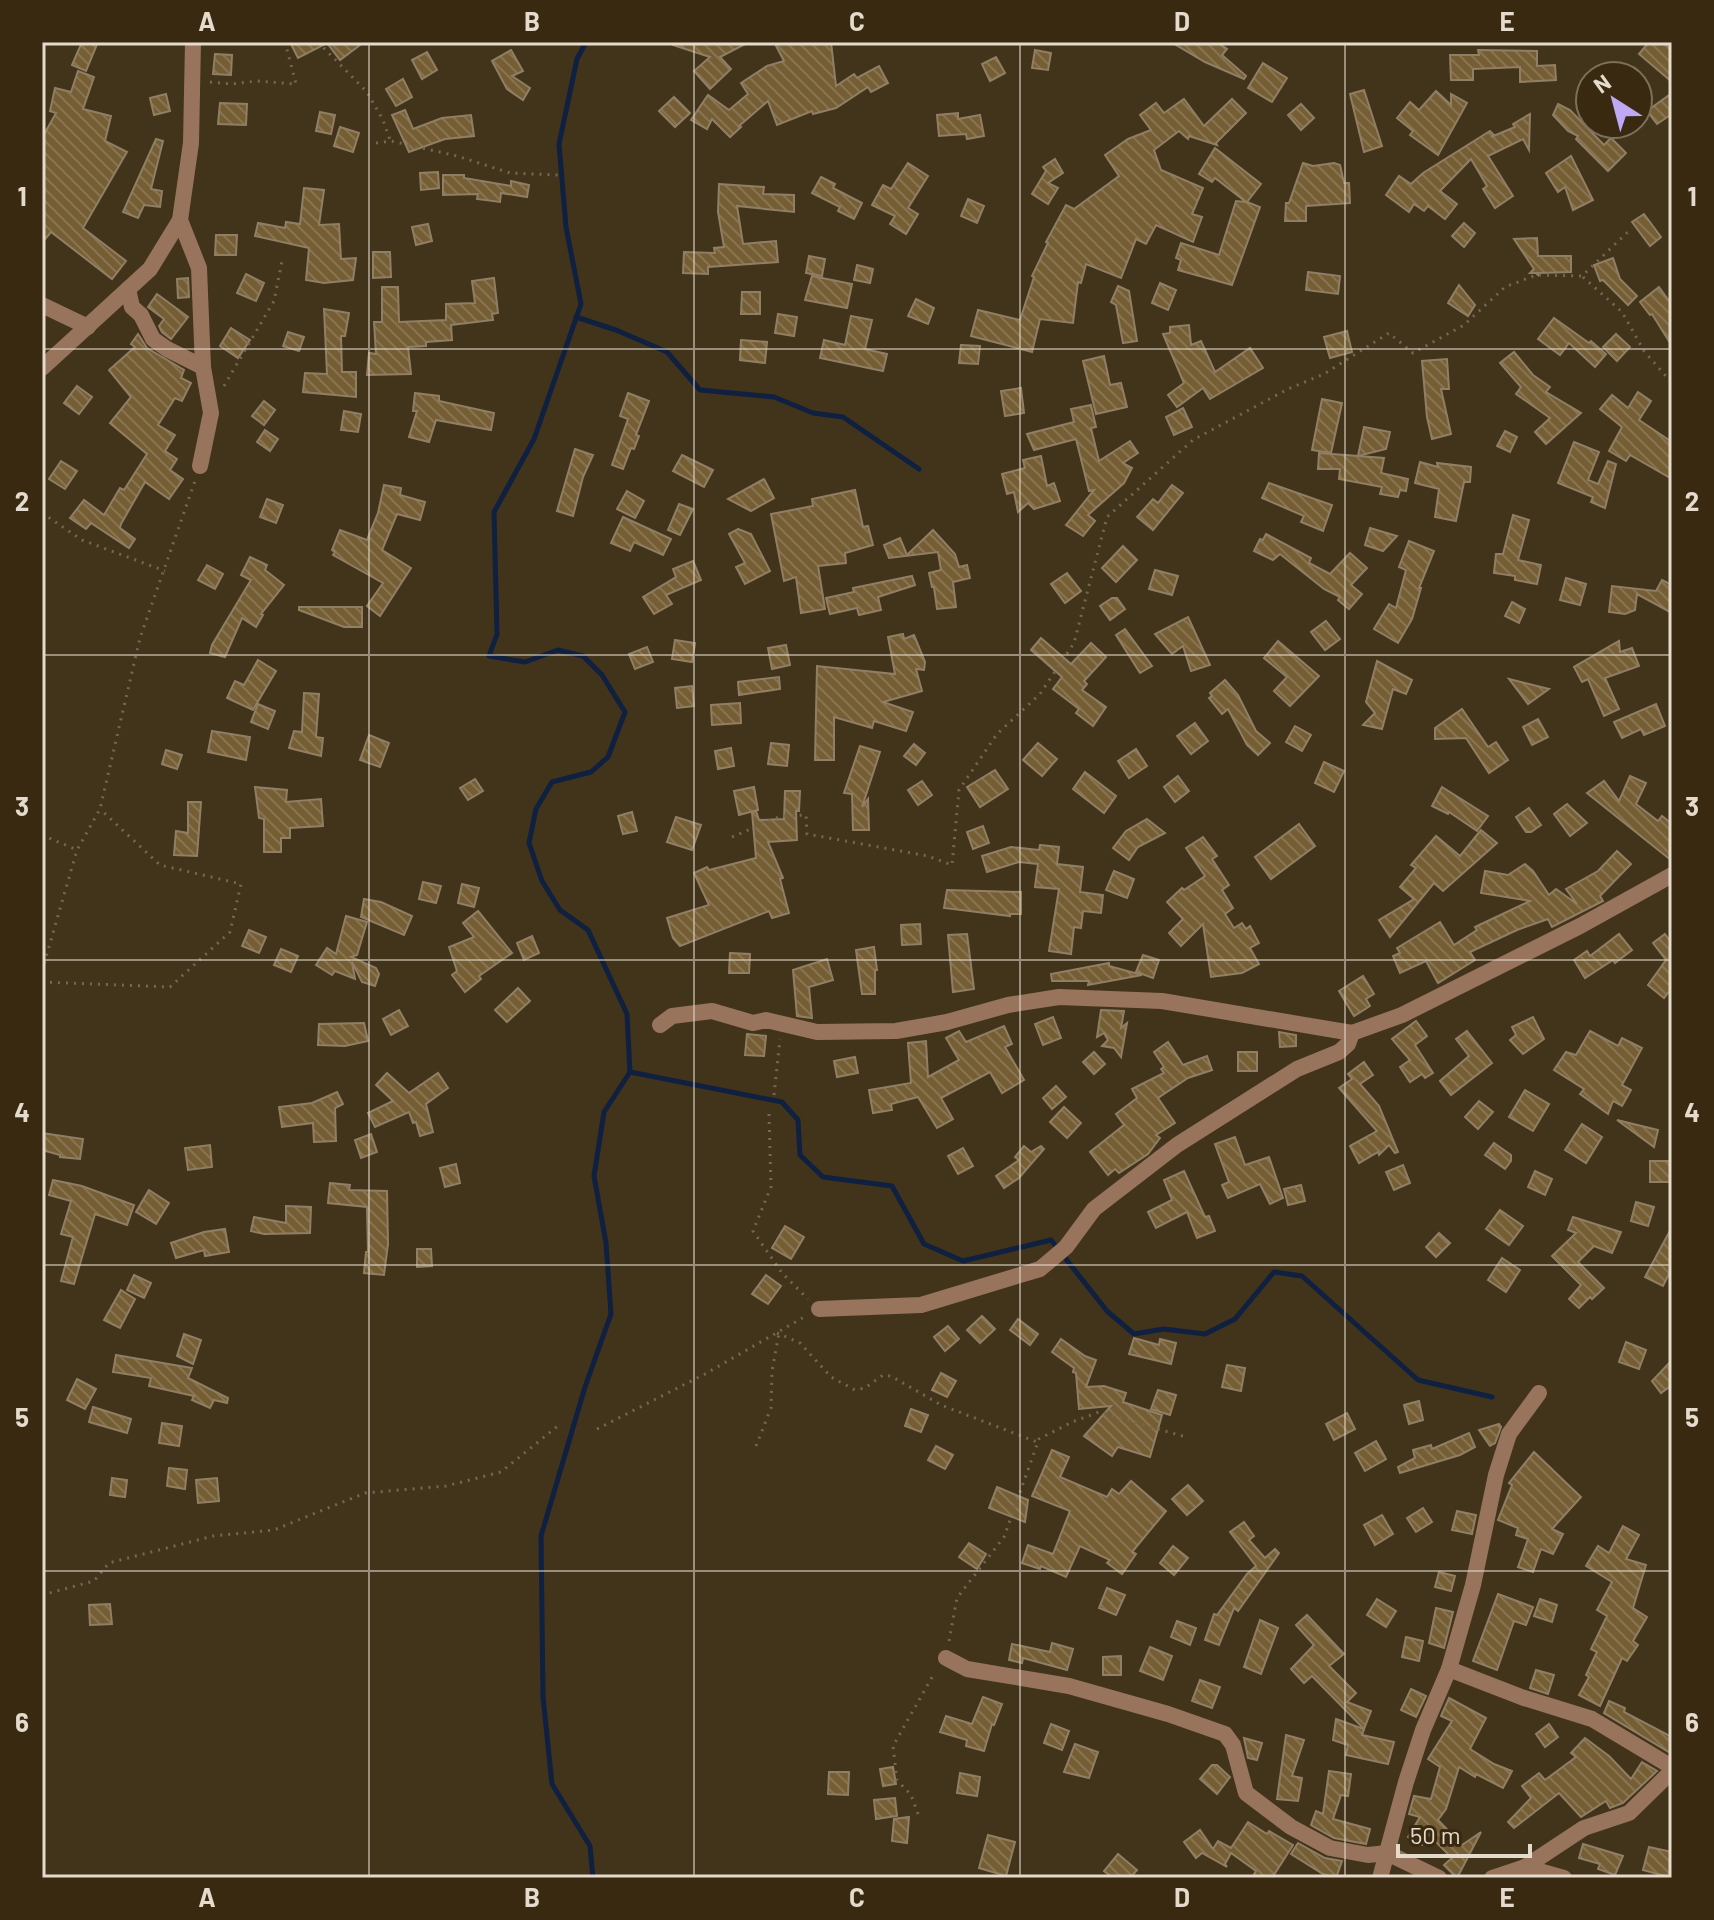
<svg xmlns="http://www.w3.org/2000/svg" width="1714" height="1920" font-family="Barlow,sans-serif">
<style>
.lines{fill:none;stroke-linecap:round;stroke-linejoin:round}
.stream{stroke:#102041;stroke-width:5}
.building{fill:url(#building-back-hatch);stroke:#907f64;stroke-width:2}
.path{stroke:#756852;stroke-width:3;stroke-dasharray:2 6;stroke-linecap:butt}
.street{stroke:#98745d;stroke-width:16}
.grid{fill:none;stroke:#e4dbcc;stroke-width:2;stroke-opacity:0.55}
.neatline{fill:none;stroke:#e4dbcc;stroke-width:3}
.grid-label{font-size:26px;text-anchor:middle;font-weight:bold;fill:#e4dbcc}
</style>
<defs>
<pattern id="building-back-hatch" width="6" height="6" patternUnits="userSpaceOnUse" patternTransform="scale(2)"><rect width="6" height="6" fill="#755d34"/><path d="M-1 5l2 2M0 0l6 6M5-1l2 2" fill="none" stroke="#887450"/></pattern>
</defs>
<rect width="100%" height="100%" fill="#42331b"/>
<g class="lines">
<g class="stream">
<polyline points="586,42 577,59 559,144 566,227 581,304 534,439 494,512 497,634 489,656 525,662 558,650 583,656 602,675 625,712 608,757 591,772 552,782 536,809 529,843 542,881 560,910 588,930 627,1014 630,1072 604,1112 594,1176 606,1243 611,1314 585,1387 541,1536 543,1697 552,1784 590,1846 593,1878"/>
<polyline points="576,317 616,330 667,352 700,390 774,397 813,413 843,417 919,469"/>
<polyline points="630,1072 782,1102 798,1120 800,1155 823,1177 892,1186 924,1244 963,1261 1051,1240 1107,1311 1134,1334 1164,1329 1205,1334 1235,1319 1274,1272 1302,1276 1418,1380 1492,1397"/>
</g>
</g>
<g class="building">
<polygon points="82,42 98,42 86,71 72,65"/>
<polygon points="290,42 364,42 340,60 327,43 298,58"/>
<polygon points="673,42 749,42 720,57 731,69 710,89 694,71 710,57 673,45"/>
<polygon points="774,42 831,42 836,86 854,74 857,78 879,66 888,83 871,92 868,87 836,108 813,114 812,111 777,125 768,101 739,126 741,127 730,137 712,119 707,129 691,120 708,95 729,110 748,94 741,83 767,66 784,61"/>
<polygon points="1171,42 1217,42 1227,49 1222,55 1246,76 1244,79 1205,62"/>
<polygon points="1649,42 1663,42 1672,50 1672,82 1639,54"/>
<polygon points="511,50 523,71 512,76 530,88 523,100 507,89 492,61"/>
<polygon points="1035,50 1051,53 1048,70 1032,68"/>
<polygon points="1478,50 1537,51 1537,66 1555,65 1556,80 1520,82 1520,67 1473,69 1473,80 1451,80 1450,55 1479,55"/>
<polygon points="427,52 437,70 422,79 412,60"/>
<polygon points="215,54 232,55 231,75 213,74"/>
<polygon points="996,57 1005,73 990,81 982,64"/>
<polygon points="1263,63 1287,78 1272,102 1248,88"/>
<polygon points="78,71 94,77 83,109 111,116 105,141 127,152 83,228 126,261 112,279 51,232 42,243 42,138 56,113 50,111 55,88 71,92"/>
<polygon points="403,79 412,97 396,106 386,89"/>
<polygon points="1364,90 1382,146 1364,152 1350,94"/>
<polygon points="1436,91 1451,105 1451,94 1467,103 1438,155 1410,135 1413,131 1397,118 1410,102 1419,110"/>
<polygon points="1672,93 1672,114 1657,124 1647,111"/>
<polygon points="166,94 170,111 154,115 150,98"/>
<polygon points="674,97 690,113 675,127 659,111"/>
<polygon points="1184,99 1204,126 1232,99 1246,113 1216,143 1217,145 1189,136 1188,139 1179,131 1154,150 1161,170 1203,188 1192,214 1202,217 1193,242 1156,225 1146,244 1136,239 1121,278 1086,264 1081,283 1078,282 1073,323 1040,319 1032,352 971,336 978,310 1020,320 1034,277 1032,276 1048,243 1046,242 1066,205 1074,209 1119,176 1105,155 1128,139 1151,130 1140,115 1156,103 1164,113"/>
<polygon points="220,103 247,104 246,125 218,124"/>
<polygon points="1301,104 1314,118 1301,130 1288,115"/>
<polygon points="1558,104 1570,110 1604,145 1611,138 1626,153 1608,171 1576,139 1578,136 1568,131 1553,115"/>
<polygon points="405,110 413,129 442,118 471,115 474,136 445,139 409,152 392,115"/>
<polygon points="320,112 335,115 331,134 316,131"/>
<polygon points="958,113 958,119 980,115 984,136 967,139 966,134 939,136 937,115"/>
<polygon points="1530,114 1529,150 1523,139 1488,156 1513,196 1495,208 1483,189 1487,186 1471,159 1440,191 1457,204 1445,219 1428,206 1424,211 1414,204 1409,212 1386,195 1399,176 1411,184 1423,173 1490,131 1494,135 1491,137 1515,127 1513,124"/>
<polygon points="340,127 359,133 353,152 334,146"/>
<polygon points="156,139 163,141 151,189 162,191 160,207 144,205 138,218 123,212"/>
<polygon points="1215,148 1261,184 1247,202 1260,207 1232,285 1178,270 1181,260 1176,258 1181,243 1219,255 1236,201 1246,202 1215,178 1212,182 1199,174"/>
<polygon points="1571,156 1593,200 1573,210 1565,187 1558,192 1546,173"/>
<polygon points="1055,159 1063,173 1048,183 1058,188 1048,204 1032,194 1046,171 1043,167"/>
<polygon points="908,163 928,176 908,208 918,214 906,234 890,224 895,216 872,205 883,185 891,189"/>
<polygon points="1303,163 1313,166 1334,163 1340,165 1344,183 1349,183 1350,203 1306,206 1306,221 1285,221 1286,203 1289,203"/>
<polygon points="438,172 439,188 421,190 420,173"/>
<polygon points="443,175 464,175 464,178 511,186 511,181 529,185 527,197 501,193 500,202 477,199 478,194 443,195"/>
<polygon points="821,177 835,184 833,188 862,203 854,219 838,211 840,207 812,193"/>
<polygon points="719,184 764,187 763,194 794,195 794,212 737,206 743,244 776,241 778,262 708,267 708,274 683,273 684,252 715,253 714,248 724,247 718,212"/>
<polygon points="304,188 324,190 319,225 339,224 341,259 356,258 353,280 324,283 306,280 309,248 255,236 258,223 285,228 286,222 300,224"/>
<polygon points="968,199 984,206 977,223 961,216"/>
<polygon points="1644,214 1661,237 1650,246 1632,222"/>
<polygon points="1464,223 1475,233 1464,247 1452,236"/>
<polygon points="428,224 432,241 416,245 412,227"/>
<polygon points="216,235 237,235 236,255 215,255"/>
<polygon points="1537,238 1538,256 1571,256 1571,272 1538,273 1539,276 1536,273 1530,273 1534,269 1514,239"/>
<polygon points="373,252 390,252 391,277 373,278"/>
<polygon points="809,256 825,259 822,276 806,273"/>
<polygon points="1613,258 1620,279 1637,296 1628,305 1603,280 1600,281 1594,265"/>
<polygon points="857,265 873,269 870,283 854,280"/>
<polygon points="1308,272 1340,276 1338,294 1306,290"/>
<polygon points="246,274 264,283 256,301 237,293"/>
<polygon points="812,276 852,284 847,308 805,300"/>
<polygon points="188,278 189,297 178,298 177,279"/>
<polygon points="494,278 498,313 492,314 493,320 451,325 452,340 426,342 426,346 408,347 411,374 367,375 369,353 376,354 374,322 382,322 382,287 398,287 399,322 446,320 446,304 475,303 472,281"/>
<polygon points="1160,283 1176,290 1168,310 1152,303"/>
<polygon points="1459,285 1475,305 1468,316 1448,303"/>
<polygon points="1118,286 1129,291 1137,341 1123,343 1116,305 1111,302"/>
<polygon points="1659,287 1672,305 1672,346 1652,314 1650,315 1640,302"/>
<polygon points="742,292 760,292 760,314 741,314"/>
<polygon points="157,294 188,317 171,339 162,332 159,326 164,319 148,307"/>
<polygon points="916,299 934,308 928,324 908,316"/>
<polygon points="324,309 349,313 345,336 341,336 342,372 356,372 356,397 303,392 305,373 327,374"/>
<polygon points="778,314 797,317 794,336 775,333"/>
<polygon points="851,316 872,320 865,349 887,354 883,371 820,358 824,340 845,345"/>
<polygon points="1554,318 1589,343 1591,341 1606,354 1595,367 1569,343 1560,355 1538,339"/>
<polygon points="1189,325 1191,345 1201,341 1215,372 1250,348 1263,368 1210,399 1203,388 1177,407 1168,395 1184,383 1163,334 1170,333 1170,327"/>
<polygon points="231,328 250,340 238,358 220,346"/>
<polygon points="1347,331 1352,352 1330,358 1324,337"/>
<polygon points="288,332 304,337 299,351 283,346"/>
<polygon points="138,334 147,348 184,370 181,378 191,383 182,401 175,398 158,425 175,435 165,451 177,459 170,470 183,479 169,499 145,482 121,524 120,528 135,539 129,548 91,523 86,529 70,518 84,500 104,515 120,488 124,490 147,454 110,423 131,397 109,370 135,347 131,344"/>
<polygon points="1616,334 1630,347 1617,361 1603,347"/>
<polygon points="741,340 767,342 765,363 740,360"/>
<polygon points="961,345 980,346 978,364 959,363"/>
<polygon points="1514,352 1533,375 1550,387 1546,392 1581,413 1546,444 1535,432 1550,418 1516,394 1521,387 1500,363"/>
<polygon points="1104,356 1110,385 1121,383 1127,407 1096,414 1083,361"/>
<polygon points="1447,359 1449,389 1441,389 1451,434 1432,439 1427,417 1422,361"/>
<polygon points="77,386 92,397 79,414 64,403"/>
<polygon points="1021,388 1024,413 1005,416 1001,391"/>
<polygon points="1638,392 1651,401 1639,420 1672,442 1672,479 1630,455 1626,461 1609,451 1622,427 1600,409 1612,395 1628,408"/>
<polygon points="415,393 439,396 439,401 494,413 491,430 436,420 429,442 409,437 417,411 413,411"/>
<polygon points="628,393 649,401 636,435 639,436 634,449 631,448 623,469 612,465 628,419 620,416"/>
<polygon points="1322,399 1342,403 1331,453 1312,450"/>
<polygon points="264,401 275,410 264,425 252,416"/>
<polygon points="1091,405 1096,427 1091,428 1099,461 1130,441 1138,453 1123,463 1132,468 1124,483 1088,515 1095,521 1083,536 1066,525 1094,490 1089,491 1076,439 1034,450 1027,434 1074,422 1071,409"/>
<polygon points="1183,408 1192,427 1174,435 1166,417"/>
<polygon points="344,411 361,414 358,432 341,430"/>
<polygon points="1364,427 1390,432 1386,449 1358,456"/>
<polygon points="265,430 278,439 270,451 257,442"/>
<polygon points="1505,431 1517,437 1510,452 1497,446"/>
<polygon points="1574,442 1599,452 1588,480 1598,484 1608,461 1616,464 1605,508 1591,502 1593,497 1558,483"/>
<polygon points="575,449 593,455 583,477 573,516 557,511"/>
<polygon points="1319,453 1384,458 1381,473 1408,479 1406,491 1400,490 1398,497 1380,494 1382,487 1339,479 1340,469 1318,469"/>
<polygon points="682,455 713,470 704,487 673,471"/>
<polygon points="1041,456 1047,486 1054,483 1060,501 1034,509 1028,503 1018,512 1014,492 1007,494 1002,474 1025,468 1023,460"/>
<polygon points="61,461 77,471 65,489 49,479"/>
<polygon points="1420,462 1438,467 1437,463 1471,467 1470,482 1464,482 1456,521 1435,517 1439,489 1415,483"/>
<polygon points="764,479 774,498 751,511 728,499"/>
<polygon points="1269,483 1332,505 1323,531 1301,522 1304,516 1262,498"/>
<polygon points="384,485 401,488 400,495 425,502 420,520 397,514 382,550 411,568 380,616 367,606 383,583 333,555 335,552 332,550 340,530 367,540 378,513"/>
<polygon points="1172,485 1183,493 1153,530 1137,517 1153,499 1158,503"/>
<polygon points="855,490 863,527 868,526 873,545 845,553 846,563 818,566 825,609 801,613 796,577 784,581 771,514 813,506 812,499"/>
<polygon points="627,491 644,501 635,518 617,509"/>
<polygon points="267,499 283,505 276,523 260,517"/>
<polygon points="679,504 693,509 680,535 668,530"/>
<polygon points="1513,515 1529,520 1518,560 1541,565 1537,584 1515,580 1515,576 1494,573 1496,554 1503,554"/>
<polygon points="623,517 671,539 663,555 634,542 630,551 611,543"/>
<polygon points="1370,528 1397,536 1383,551 1365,545"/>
<polygon points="738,529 751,534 770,571 745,584 736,567 745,563 729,534"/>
<polygon points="933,530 955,554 959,567 967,565 970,578 953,582 956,607 937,609 934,587 932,587 929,573 941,570 938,552 889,558 884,545 900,538 907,555"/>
<polygon points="1266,534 1311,558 1309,563 1330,574 1350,553 1367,568 1351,585 1362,594 1349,609 1338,600 1340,597 1324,589 1280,554 1273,560 1254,551 1260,539 1263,540"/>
<polygon points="1409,541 1434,551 1419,588 1421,588 1412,619 1398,643 1374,629 1389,604 1396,608 1406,570 1399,567"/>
<polygon points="1123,546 1137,560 1116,582 1102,568"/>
<polygon points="250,557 267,565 265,570 284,585 261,614 263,615 256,627 242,618 225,657 210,653 212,645 251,580 241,575"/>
<polygon points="693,561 701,580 666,595 672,604 654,614 643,597 676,577 673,569"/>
<polygon points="207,565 223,574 215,589 198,580"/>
<polygon points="1155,570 1178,576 1172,595 1149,589"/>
<polygon points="1067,573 1081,591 1065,603 1051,584"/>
<polygon points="912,576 915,585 878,597 881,610 859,615 857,608 830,614 826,598 854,592 853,588"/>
<polygon points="1566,578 1586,584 1580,605 1560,600"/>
<polygon points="1662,580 1672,585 1672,613 1637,594 1635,610 1625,614 1609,612 1612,586 1656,591"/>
<polygon points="1112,598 1117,598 1125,609 1110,620 1100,606"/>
<polygon points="1512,602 1525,609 1519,623 1505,616"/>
<polygon points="299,607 362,607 362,627 344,627 299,610"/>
<polygon points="1188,617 1210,665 1191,671 1183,646 1172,654 1155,634"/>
<polygon points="1326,621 1340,639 1325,650 1311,632"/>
<polygon points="1125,629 1152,666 1140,673 1116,635"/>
<polygon points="903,634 904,639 914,635 925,662 924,670 916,669 922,691 883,702 913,712 906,731 874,721 872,728 834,717 834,760 815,760 817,666 895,674 888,637"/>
<polygon points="1041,638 1071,664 1091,643 1106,657 1084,681 1087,684 1082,690 1106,707 1093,726 1076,713 1079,709 1053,689 1062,677 1031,650"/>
<polygon points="675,640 695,643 692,662 672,659"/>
<polygon points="1278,641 1319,676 1290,706 1274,691 1287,677 1264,658"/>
<polygon points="1619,641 1620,652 1632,648 1639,666 1605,678 1619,709 1604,716 1588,679 1582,682 1574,667"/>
<polygon points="786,645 790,665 772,669 768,648"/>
<polygon points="647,647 653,662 635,669 629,654"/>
<polygon points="258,660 276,671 253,710 227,698 235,681 244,685"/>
<polygon points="1377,661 1412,680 1406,694 1393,689 1382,729 1363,725 1375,713 1366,702"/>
<polygon points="779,677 780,689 739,695 738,682"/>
<polygon points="1509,679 1549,689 1528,704"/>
<polygon points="1225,680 1238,695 1256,731 1270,743 1258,755 1247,745 1228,709 1222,714 1209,698 1212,696 1210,693"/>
<polygon points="692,686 694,706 677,708 675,688"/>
<polygon points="304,693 319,694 316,737 323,738 321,756 289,748 294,731 302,732"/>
<polygon points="740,703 741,723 712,725 711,705"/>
<polygon points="258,704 275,711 268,729 251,722"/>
<polygon points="1656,704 1665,726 1644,735 1641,729 1622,738 1614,722"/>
<polygon points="1462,709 1488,747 1496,742 1508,760 1489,773 1466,738 1435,739 1435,728"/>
<polygon points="1538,719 1548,737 1532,745 1523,727"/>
<polygon points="1195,723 1208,741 1191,754 1177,736"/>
<polygon points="1295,726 1311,735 1302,751 1286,742"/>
<polygon points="212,731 250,737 246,760 208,752"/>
<polygon points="369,735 389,743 380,767 360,760"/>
<polygon points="771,743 789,745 787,766 768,764"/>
<polygon points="1038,743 1057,759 1042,776 1023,760"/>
<polygon points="914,744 925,753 916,765 904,756"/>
<polygon points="860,746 880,752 862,807 868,799 869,830 853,830 852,794 844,793"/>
<polygon points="731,748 734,766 718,769 715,751"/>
<polygon points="1136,749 1147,766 1129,778 1118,761"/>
<polygon points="166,750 182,755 177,769 162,764"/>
<polygon points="1324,762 1344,771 1334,792 1315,783"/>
<polygon points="995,770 1008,789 980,807 967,787"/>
<polygon points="1085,772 1116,796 1104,813 1073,789"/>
<polygon points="1178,776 1189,791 1175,802 1164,787"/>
<polygon points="1630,776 1646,783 1636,804 1658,821 1662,816 1672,824 1672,861 1587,793 1604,781 1619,801"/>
<polygon points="475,779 483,791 468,800 460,788"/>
<polygon points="922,781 932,795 918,805 908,790"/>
<polygon points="255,787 287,790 286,802 321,799 323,826 290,828 290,838 281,838 281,852 264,852 264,819 259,818"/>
<polygon points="754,787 758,810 739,815 734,791"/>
<polygon points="1442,787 1488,816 1477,831 1449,812 1448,814 1432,806"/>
<polygon points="785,791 800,791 799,811 796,811 797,840 768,842 783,878 780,879 789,913 772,918 769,911 680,946 673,938 667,918 709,905 694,873 707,867 709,870 756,858 752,812 756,811 759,820 784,819"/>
<polygon points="188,802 201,802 197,856 174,855 176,831 188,833"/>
<polygon points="1567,804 1587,823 1570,836 1554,814"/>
<polygon points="1529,808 1541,825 1531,832 1526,832 1516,817"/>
<polygon points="632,812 637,831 623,834 618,816"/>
<polygon points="676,817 701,825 692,850 667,842"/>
<polygon points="1147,819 1165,833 1138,847 1129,860 1113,848 1126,831"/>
<polygon points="1299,824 1315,846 1271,879 1255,857"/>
<polygon points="983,826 989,843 973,849 967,832"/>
<polygon points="1481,830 1497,843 1443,891 1434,883 1390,937 1379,920 1414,899 1400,887 1416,868 1411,865 1436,836 1460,856"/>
<polygon points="1203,837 1217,856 1212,859 1229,885 1222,890 1233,908 1225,914 1234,928 1242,923 1246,929 1250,926 1259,943 1250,948 1259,964 1242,973 1211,977 1203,924 1181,946 1169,933 1183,919 1167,902 1182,888 1184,890 1205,876 1186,848"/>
<polygon points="1040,845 1059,847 1057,864 1083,867 1080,892 1103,895 1101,913 1083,911 1081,928 1074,927 1071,954 1049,951 1059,889 1035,887 1038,864 1019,862 987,872 982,856 1011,847 1039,850"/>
<polygon points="1617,851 1631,864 1600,896 1603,901 1552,927 1548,919 1517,930 1470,952 1475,960 1438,983 1426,961 1400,973 1393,956 1400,953 1397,948 1440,922 1454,945 1477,930 1475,927 1530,901 1481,893 1485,871 1508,875 1525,864 1533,871 1549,895 1556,889 1577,904 1566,889 1598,871"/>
<polygon points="1114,871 1134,879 1127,898 1106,890"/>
<polygon points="423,882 441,886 436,903 419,899"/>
<polygon points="462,884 479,888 474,907 458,903"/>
<polygon points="947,890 1021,892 1021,914 1010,914 1010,916 944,908"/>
<polygon points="364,899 381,902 412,916 404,935 361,917"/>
<polygon points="478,911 512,953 479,976 481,979 465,992 452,975 457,971 449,947 474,937 463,923"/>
<polygon points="346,916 367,922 357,955 351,957 376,968 379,974 375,986 362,982 352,962 355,979 335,971 332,975 316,965 327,948 336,954"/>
<polygon points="920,924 921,944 902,945 901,925"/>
<polygon points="249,930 266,937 259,953 242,946"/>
<polygon points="967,934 974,989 953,992 948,935"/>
<polygon points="1619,934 1632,950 1615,963 1613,960 1585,978 1574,960 1587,951 1590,956"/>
<polygon points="1665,934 1672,944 1672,988 1664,998 1648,985 1666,960 1653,943"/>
<polygon points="532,936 539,953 524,960 517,943"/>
<polygon points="874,947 877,970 875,970 875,994 862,994 856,950"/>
<polygon points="281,949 298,956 291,972 274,965"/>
<polygon points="730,953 750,954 749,973 729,973"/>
<polygon points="1143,955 1159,960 1153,978 1136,972"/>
<polygon points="827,959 833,980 809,987 812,1018 797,1016 793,970"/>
<polygon points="1109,963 1109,966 1142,975 1088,985 1089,981 1052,981 1051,974"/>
<polygon points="1363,976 1374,994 1366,999 1370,1006 1354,1016 1339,991"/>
<polygon points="518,988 530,1001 507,1022 495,1010"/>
<polygon points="399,1010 408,1026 391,1035 383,1019"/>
<polygon points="1101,1010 1124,1011 1121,1028 1127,1023 1121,1057 1114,1048 1102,1046 1108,1040 1104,1033 1097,1037"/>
<polygon points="1053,1017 1061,1038 1043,1045 1035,1024"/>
<polygon points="1533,1017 1544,1039 1523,1054 1510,1040 1516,1035 1512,1027"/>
<polygon points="1416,1021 1427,1036 1415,1045 1433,1073 1425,1078 1422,1074 1410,1082 1400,1067 1410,1060 1392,1039"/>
<polygon points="364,1023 368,1041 345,1046 318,1045 319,1024"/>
<polygon points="1004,1026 1012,1044 1005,1047 1024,1080 1002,1093 990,1072 941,1098 953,1119 937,1128 918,1097 891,1104 892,1110 873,1113 869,1090 911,1083 908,1043 926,1041 928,1077 959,1060 946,1038 959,1031 966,1042"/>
<polygon points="1467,1031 1492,1063 1451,1095 1440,1081 1469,1056 1456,1039"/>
<polygon points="1590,1031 1618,1046 1622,1038 1642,1048 1622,1085 1631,1090 1622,1106 1613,1101 1608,1114 1580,1094 1584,1089 1554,1070 1566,1052 1576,1055"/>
<polygon points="1279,1032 1296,1035 1296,1046 1280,1047"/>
<polygon points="747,1034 766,1036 764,1056 745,1055"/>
<polygon points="1168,1042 1183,1065 1207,1056 1212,1070 1188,1078 1158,1098 1175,1123 1156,1135 1160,1138 1148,1154 1119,1173 1115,1169 1108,1175 1090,1152 1124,1125 1116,1114 1137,1098 1132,1089 1164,1073 1161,1069 1164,1067 1154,1052"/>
<polygon points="1094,1052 1105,1064 1094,1074 1083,1062"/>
<rect x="1238" y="1052" width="19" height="19"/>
<polygon points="855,1057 858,1073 837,1077 834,1061"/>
<polygon points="1364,1062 1373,1075 1360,1084 1379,1106 1398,1152 1395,1153 1389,1145 1379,1155 1378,1152 1359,1163 1350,1146 1377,1131 1339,1088 1352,1079 1348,1074"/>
<polygon points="387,1073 409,1093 438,1073 448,1088 426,1104 433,1132 420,1136 416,1122 413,1123 409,1112 375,1127 368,1113 393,1101 376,1085"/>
<polygon points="1056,1086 1066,1097 1052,1109 1043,1098"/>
<polygon points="1525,1090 1549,1104 1533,1131 1509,1117"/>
<polygon points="337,1092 343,1104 335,1108 336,1141 314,1142 313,1123 282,1127 279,1107 312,1103"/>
<polygon points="1479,1101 1493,1112 1478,1129 1465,1117"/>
<polygon points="1064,1107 1081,1123 1067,1138 1050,1122"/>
<polygon points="1617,1120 1658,1130 1654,1147"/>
<polygon points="1582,1124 1602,1137 1586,1163 1565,1150"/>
<polygon points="42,1133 83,1139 80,1159 60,1157 60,1155 42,1150"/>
<polygon points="371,1134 377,1152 361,1158 355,1140"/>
<polygon points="1235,1137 1245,1165 1269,1157 1283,1198 1270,1204 1260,1184 1228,1198 1222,1185 1229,1182 1215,1144"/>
<polygon points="1494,1143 1511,1155 1511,1161 1505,1169 1485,1155"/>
<polygon points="210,1145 212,1167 188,1170 185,1148"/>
<polygon points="1024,1146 1031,1152 1041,1146 1044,1149 1019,1178 1004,1188 996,1176 1019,1160 1015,1157"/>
<polygon points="963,1148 973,1166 958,1174 948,1156"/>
<rect x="1650" y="1161" width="22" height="21"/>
<polygon points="456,1164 460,1183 445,1187 440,1168"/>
<polygon points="1403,1165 1410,1183 1394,1190 1386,1172"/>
<polygon points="1184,1171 1205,1217 1209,1216 1215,1231 1197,1238 1187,1212 1156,1228 1148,1212 1172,1200 1164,1180"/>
<polygon points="1535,1171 1552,1179 1545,1195 1528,1187"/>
<polygon points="53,1180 82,1186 134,1205 127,1225 95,1214 74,1284 61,1281 73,1237 61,1234 71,1201 49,1195"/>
<polygon points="330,1183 350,1185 349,1190 387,1191 388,1244 384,1275 364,1273 366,1252 368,1252 367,1207 328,1203"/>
<polygon points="1301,1185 1305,1201 1288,1205 1284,1189"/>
<polygon points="149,1190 169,1203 156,1224 136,1212"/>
<polygon points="1636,1202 1654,1207 1648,1226 1631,1221"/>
<polygon points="286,1206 311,1207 310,1233 264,1234 251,1231 254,1217 286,1223"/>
<polygon points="1500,1210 1523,1226 1509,1245 1486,1229"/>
<polygon points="1573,1217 1621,1232 1612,1253 1594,1246 1578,1262 1604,1288 1592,1299 1590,1297 1579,1308 1569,1299 1581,1285 1552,1256 1576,1233 1568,1230"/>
<polygon points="785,1226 804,1237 791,1259 772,1248"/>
<polygon points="1672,1227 1672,1268 1663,1286 1645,1277"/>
<polygon points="225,1229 229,1252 205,1256 204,1250 176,1258 171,1243 204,1232"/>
<polygon points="1439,1233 1450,1243 1436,1257 1426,1247"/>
<polygon points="417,1249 431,1249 432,1266 417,1267"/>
<polygon points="1502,1258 1520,1270 1506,1292 1488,1280"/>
<polygon points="134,1275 151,1283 144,1298 127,1290"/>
<polygon points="766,1275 781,1286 768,1304 752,1294"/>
<polygon points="121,1290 135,1299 120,1328 104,1320"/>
<polygon points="982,1316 995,1329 980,1343 967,1330"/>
<polygon points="1018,1319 1038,1334 1030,1345 1010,1330"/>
<polygon points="948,1326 959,1339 945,1351 934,1337"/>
<polygon points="184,1334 201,1340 193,1364 177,1356"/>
<polygon points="1134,1338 1159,1345 1160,1339 1176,1343 1171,1364 1129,1354"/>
<polygon points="1061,1339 1085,1356 1096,1360 1086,1387 1104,1386 1126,1393 1123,1402 1162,1415 1150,1457 1118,1447 1112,1456 1084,1436 1111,1406 1079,1409 1076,1373 1073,1372 1074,1368 1052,1352"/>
<polygon points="1626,1342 1646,1350 1639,1369 1619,1362"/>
<polygon points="116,1355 192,1368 188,1378 228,1398 227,1403 214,1400 210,1408 192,1400 194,1396 149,1386 151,1378 113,1372"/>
<polygon points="1672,1360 1672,1385 1661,1393 1652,1381"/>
<polygon points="1227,1365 1245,1368 1241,1391 1222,1387"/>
<polygon points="941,1373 956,1381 947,1397 932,1390"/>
<polygon points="77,1379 96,1389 85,1409 67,1400"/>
<polygon points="1158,1390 1176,1395 1170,1415 1151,1409"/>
<polygon points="1419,1401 1423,1420 1409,1424 1404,1405"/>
<polygon points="93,1407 131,1419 127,1433 89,1422"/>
<polygon points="911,1409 928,1415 921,1432 905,1426"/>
<polygon points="1347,1413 1355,1429 1334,1440 1326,1424"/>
<polygon points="162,1423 182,1426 179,1446 159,1443"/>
<polygon points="1499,1424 1501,1427 1495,1443 1490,1446 1479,1430"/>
<polygon points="1469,1433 1475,1447 1460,1455 1400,1473 1398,1467 1415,1458 1413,1450 1431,1445 1432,1449"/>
<polygon points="1376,1441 1386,1459 1365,1471 1355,1453"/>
<polygon points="936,1446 953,1455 945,1469 928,1460"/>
<polygon points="1052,1450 1069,1457 1060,1477 1107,1497 1112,1489 1119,1494 1131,1481 1166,1511 1132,1552 1136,1554 1122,1574 1107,1563 1110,1560 1080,1546 1066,1577 1041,1566 1040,1569 1022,1563 1028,1545 1053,1554 1070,1511 1032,1496"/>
<polygon points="1534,1452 1581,1497 1552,1529 1563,1534 1553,1554 1541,1549 1533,1572 1518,1567 1528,1539 1516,1535 1518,1528 1498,1520 1512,1485 1509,1483"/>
<polygon points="169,1468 187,1470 185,1489 167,1486"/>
<polygon points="112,1478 127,1480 125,1497 110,1495"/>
<polygon points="217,1478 219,1501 198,1503 196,1480"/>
<polygon points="1188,1485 1203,1501 1187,1515 1172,1499"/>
<polygon points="997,1487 1028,1500 1025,1522 989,1508"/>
<polygon points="1423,1508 1432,1522 1416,1532 1407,1518"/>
<polygon points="1457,1511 1476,1515 1472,1534 1452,1530"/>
<polygon points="1382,1515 1393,1534 1375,1545 1364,1525"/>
<polygon points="1244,1522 1254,1536 1249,1540 1265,1558 1275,1549 1279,1553 1238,1611 1234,1608 1219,1645 1205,1640 1214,1614 1217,1615 1247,1574 1256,1566 1230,1532"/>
<polygon points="1623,1526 1639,1535 1626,1559 1646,1565 1633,1608 1647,1617 1633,1641 1638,1645 1627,1661 1622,1658 1600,1706 1579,1695 1589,1677 1586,1675 1597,1652 1591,1649 1607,1616 1597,1610 1612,1582 1586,1566 1598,1546 1609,1553"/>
<polygon points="969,1543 986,1554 977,1569 959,1557"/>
<polygon points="1173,1546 1188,1558 1174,1575 1160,1563"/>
<polygon points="1439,1572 1455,1576 1451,1591 1435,1587"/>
<polygon points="1107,1588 1125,1595 1116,1615 1099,1608"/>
<polygon points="1498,1594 1533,1607 1526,1625 1514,1621 1497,1670 1473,1661"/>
<polygon points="1377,1599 1396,1611 1386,1627 1367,1615"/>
<polygon points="1540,1599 1557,1605 1552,1622 1534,1616"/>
<polygon points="110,1604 112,1624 90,1625 89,1605"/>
<polygon points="1436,1608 1453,1612 1444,1648 1429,1643"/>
<polygon points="1307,1615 1344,1654 1329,1666 1356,1693 1347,1702 1371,1711 1364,1729 1312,1676 1304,1683 1291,1669 1314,1645 1296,1625"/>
<polygon points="1260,1620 1278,1628 1261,1674 1244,1667"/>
<polygon points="1177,1621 1196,1628 1190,1645 1171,1637"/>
<polygon points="1406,1637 1423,1641 1419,1661 1402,1657"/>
<polygon points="1052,1643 1073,1649 1067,1670 1023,1658 1022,1663 1009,1660 1012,1644 1050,1652"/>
<polygon points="1150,1647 1172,1656 1163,1680 1140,1671"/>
<polygon points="1121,1656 1121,1675 1103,1675 1103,1657"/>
<polygon points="1536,1670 1554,1675 1548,1694 1530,1688"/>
<polygon points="1200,1680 1220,1687 1212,1708 1192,1701"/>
<polygon points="1411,1689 1426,1696 1416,1717 1401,1710"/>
<polygon points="983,1697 1002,1704 994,1725 992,1724 984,1751 966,1746 967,1740 940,1732 946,1716 972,1724"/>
<polygon points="1449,1698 1486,1718 1470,1749 1494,1764 1512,1771 1503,1788 1476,1774 1475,1777 1459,1767 1446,1809 1438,1820 1462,1845 1481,1832 1457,1878 1444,1865 1452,1858 1428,1834 1422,1845 1408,1837 1420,1817 1409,1814 1414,1796 1431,1799 1440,1767 1428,1759 1452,1721 1441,1716"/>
<polygon points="1609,1701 1625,1708 1624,1712 1672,1737 1672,1754 1604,1713"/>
<polygon points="1336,1719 1364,1729 1362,1735 1394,1742 1388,1764 1346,1755 1348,1745 1333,1740"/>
<polygon points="1051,1724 1069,1731 1062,1750 1044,1743"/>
<polygon points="1549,1724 1558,1737 1545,1747 1536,1734"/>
<polygon points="1286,1735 1304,1740 1292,1776 1302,1778 1298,1801 1277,1799"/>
<polygon points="1244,1738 1262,1743 1257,1760 1248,1758"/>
<polygon points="1585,1738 1609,1756 1631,1779 1642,1762 1657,1771 1623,1803 1610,1808 1606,1801 1581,1817 1559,1793 1514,1828 1508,1822 1531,1798 1522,1786 1539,1773 1545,1780 1576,1757 1571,1753"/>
<polygon points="1075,1744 1098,1752 1089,1778 1064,1772"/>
<polygon points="1212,1765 1217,1765 1230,1777 1217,1794 1200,1779"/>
<polygon points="893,1767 896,1784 883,1786 880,1769"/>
<polygon points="1329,1771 1351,1774 1348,1796 1341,1795 1333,1819 1370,1829 1366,1844 1334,1838 1311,1825 1316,1811 1323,1814"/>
<polygon points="829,1772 849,1772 848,1795 828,1794"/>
<polygon points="960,1773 980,1777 977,1796 957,1793"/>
<polygon points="895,1798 897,1816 876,1819 874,1800"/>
<polygon points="909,1817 907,1843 892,1841 894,1819"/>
<polygon points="1248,1822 1267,1834 1269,1831 1293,1845 1272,1878 1252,1878 1256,1871 1231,1853 1225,1864 1227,1867 1202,1853 1196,1858 1184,1842 1200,1830 1213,1849 1218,1841 1231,1848"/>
<polygon points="988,1835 1015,1842 1006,1876 979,1868"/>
<polygon points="1298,1843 1325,1858 1342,1861 1336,1878 1323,1874 1291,1854"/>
<polygon points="1583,1844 1623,1856 1615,1875 1598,1869 1600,1864 1579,1858"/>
<polygon points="1649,1847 1672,1852 1669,1877 1643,1870"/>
<polygon points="1118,1854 1137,1870 1130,1878 1113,1878 1104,1871"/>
</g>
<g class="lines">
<g class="path">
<polyline points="318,42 367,92 383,120 390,140"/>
<polyline points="210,82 232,84 257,81 296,84 285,42"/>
<polyline points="376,143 391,141 457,156 510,173 558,175"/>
<polyline points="1583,277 1622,312 1644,351 1672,383"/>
<polyline points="224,386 274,301 282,261"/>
<polyline points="42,513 82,540 165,571"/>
<polyline points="42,835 77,850"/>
<polyline points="732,837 781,816 806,815 807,834 928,856 952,865 959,790 997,734 1040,694 1074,643 1107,517 1193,440 1288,389 1324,374 1389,333 1413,353 1464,325 1505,287 1536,275 1582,276 1632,228"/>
<polyline points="42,971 77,850 100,809 140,638 195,481"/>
<polyline points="42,982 170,987 230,932 241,884 160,865 100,809"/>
<polyline points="774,1095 780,1039"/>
<polyline points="769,1114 771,1187 753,1231 782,1273 808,1299"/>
<polyline points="777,1333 800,1343 831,1377 855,1390 865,1388 883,1375 891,1376 941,1405 1037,1442"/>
<polyline points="597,1429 705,1374 804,1317"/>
<polyline points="756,1446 771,1408 772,1371 779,1333"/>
<polyline points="42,1595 94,1581 109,1563 213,1536 274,1530 365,1493 446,1486 501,1472 559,1425"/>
<polyline points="949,1641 957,1598 1004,1537 1039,1439 1072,1422 1099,1412 1186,1437"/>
<polyline points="918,1814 911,1795 897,1780 893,1746 935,1672"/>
</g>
<g class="street">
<polyline points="193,42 191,143 180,220 199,268 203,367 211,413 200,466"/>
<polyline points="128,289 132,307 141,315 153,339 167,349 203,367"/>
<polyline points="42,305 88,327"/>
<polyline points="42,368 150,269 180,220"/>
<polyline points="660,1025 672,1016 712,1011 753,1023 766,1020 817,1032 896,1031 947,1022 1008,1005 1059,997 1162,1001 1352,1033 1402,1015 1580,926 1672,875"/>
<polyline points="819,1309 921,1305 1040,1269 1066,1247 1094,1209 1177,1145 1297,1069 1339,1052 1348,1044 1352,1033"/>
<polyline points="946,1658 967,1669 1069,1686 1168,1714 1225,1734 1233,1745 1246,1793 1291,1827 1330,1848 1368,1855 1387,1853 1439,1878"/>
<polyline points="1449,1669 1524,1698 1592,1719 1672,1767"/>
<polyline points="1525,1867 1584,1828 1629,1813 1672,1771"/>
<polyline points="1380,1878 1406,1782 1423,1730 1449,1669 1473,1585 1496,1475 1509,1434 1539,1393"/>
<polyline points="1492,1878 1525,1867 1564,1878"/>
</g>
</g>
<path class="grid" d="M 369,42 L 369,1878M 694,42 L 694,1878M 1020,42 L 1020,1878M 1345,42 L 1345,1878M 42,349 L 1672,349M 42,655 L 1672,655M 42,960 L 1672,960M 42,1265 L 1672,1265M 42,1571 L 1672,1571"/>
<rect width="1714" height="1920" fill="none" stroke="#382910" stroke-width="88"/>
<g transform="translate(1614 100) rotate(324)"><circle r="38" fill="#382910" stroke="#7d705b" stroke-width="2"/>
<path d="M0-6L14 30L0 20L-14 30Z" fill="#bfa9f4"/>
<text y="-12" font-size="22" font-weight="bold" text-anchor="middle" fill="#e4dbcc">N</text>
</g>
<path d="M1398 1844v12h132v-12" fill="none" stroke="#e4dbcc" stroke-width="4"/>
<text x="1410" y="1844" font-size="24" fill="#e4dbcc" stroke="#382910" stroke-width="6" paint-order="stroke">50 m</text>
<rect x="44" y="44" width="1626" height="1832" class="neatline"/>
<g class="grid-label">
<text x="207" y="31">A</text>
<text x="532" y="31">B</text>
<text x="857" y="31">C</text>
<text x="1182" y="31">D</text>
<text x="1507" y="31">E</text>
<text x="22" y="206">1</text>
<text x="1692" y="206">1</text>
<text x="22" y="511">2</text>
<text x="1692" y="511">2</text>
<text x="22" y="816">3</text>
<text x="1692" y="816">3</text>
<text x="22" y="1122">4</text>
<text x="1692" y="1122">4</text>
<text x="22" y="1427">5</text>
<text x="1692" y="1427">5</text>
<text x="22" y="1732">6</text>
<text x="1692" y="1732">6</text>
<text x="207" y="1907">A</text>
<text x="532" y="1907">B</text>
<text x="857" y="1907">C</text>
<text x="1182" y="1907">D</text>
<text x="1507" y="1907">E</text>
</g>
</svg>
